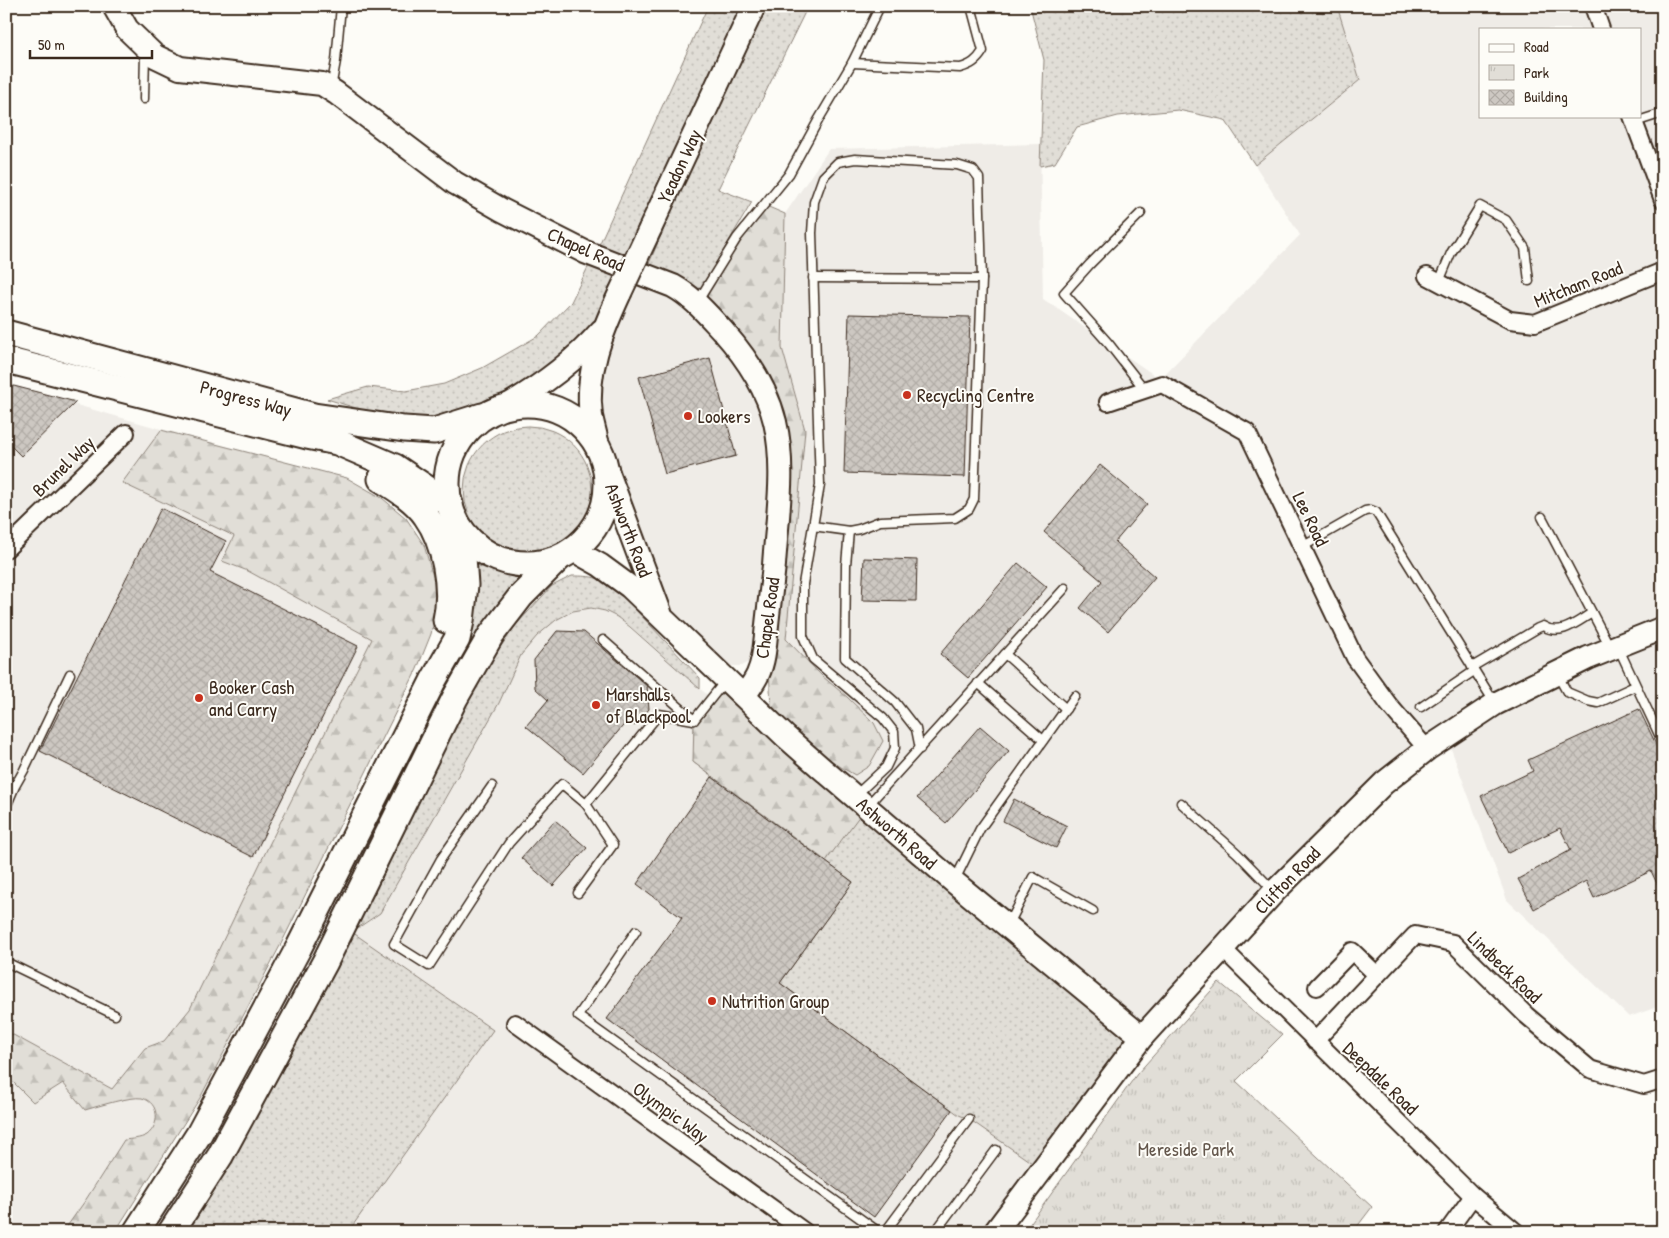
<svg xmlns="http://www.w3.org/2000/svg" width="1669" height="1238" font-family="'Patrick Hand',sans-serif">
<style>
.built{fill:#efece7;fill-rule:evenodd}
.grass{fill:url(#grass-dots);stroke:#8e847a}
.forest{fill:url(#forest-firs);stroke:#8e847a}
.park{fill:url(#park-tufts);stroke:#8e847a}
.building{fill:url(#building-cross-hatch);stroke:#3b2a1e}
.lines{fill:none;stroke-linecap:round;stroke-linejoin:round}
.lane-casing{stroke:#3b2a1e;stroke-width:11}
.street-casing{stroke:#3b2a1e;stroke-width:20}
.secondary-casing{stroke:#3b2a1e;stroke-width:26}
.primary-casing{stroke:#3b2a1e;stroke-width:29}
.lane{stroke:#fdfcf7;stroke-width:8}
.street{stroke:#fdfcf7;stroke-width:16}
.secondary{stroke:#fdfcf7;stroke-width:22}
.primary{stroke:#fdfcf7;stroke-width:25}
.secondary-bridge-casing{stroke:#3b2a1e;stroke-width:26;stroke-linecap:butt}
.secondary-bridge{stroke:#fdfcf7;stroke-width:22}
.poi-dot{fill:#c8321e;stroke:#fdfcf7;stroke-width:2}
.labels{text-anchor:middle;stroke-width:4;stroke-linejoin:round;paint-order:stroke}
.street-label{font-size:19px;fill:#3b2a1e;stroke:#fdfcf7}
.poi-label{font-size:19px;fill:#3b2a1e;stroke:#fdfcf7;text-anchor:start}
.park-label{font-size:19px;fill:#64574c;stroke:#fdfcf7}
</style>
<defs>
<pattern id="grass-dots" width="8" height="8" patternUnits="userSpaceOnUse" patternTransform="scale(1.25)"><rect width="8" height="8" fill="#e1ded7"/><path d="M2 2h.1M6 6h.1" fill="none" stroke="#c2bfb8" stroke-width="1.8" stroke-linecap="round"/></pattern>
<pattern id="forest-firs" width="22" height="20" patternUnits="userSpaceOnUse" patternTransform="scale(1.25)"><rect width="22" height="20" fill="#e1ded7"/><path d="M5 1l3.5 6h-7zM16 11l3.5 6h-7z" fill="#c2bfb8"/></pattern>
<pattern id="park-tufts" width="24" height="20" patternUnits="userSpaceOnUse" patternTransform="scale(1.25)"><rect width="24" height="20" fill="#e1ded7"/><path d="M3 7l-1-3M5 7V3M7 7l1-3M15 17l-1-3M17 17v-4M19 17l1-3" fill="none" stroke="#c2bfb8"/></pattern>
<pattern id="building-cross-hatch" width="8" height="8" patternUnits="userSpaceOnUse" patternTransform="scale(1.25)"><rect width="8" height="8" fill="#cdc8c2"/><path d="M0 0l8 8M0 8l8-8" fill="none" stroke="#b1aca6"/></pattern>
</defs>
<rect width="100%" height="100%" fill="#fdfcf7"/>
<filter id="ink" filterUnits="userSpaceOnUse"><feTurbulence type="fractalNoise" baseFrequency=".02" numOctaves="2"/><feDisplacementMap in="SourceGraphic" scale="10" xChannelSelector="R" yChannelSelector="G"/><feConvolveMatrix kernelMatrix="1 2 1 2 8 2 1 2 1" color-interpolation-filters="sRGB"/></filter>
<g filter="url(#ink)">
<g class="built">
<path d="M 1337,6 L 1663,6 L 1663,1005 L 1629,1017 L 1507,900 L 1446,735 L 1142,1037 L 777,728 L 805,430 L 782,348 L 785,214 L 829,149 L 1040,144 L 1043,299 L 1160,379 L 1300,235 L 1255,165 L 1360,80 ZM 1480,29 L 1640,29 L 1640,116 L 1480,116 Z"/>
<polygon points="641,282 678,297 721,337 770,422 769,585 751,661 742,666 733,666 724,663 667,608 607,444 601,419 598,389 606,349"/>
<polygon points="6,385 161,429 347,478 382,498 406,518 424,545 434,580 431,634 401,703 282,942 200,1098 115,1232 6,1232"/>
<polygon points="591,608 605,611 617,617 711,698 712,777 853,882 780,983 959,1115 969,1119 1032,1163 981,1232 348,1232 352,1225 352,933 380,913 499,703 521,654 537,636 556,620 573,611"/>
</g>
<g class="grass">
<polygon points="708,6 743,6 663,179 624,258 598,247"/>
<polygon points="767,6 808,6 718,189 752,202 697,295 647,268 689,170"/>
<polygon points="1030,6 1337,6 1360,80 1255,165 1225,120 1178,110 1118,116 1077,127 1055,163 1040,166 1044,60"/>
<path d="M 590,263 L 617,273 C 611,287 604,301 598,315 C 595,320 593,327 590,332 C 577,349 557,360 539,372 C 501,398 456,421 408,418 C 381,417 353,407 327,399 L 368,387 L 406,391 L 444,384 L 482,368 L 538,336 L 571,302 Z"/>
<circle cx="528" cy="490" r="64"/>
<polygon points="476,564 481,567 525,578 452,674 467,632"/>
<path d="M 572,576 C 593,576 602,577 618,591 L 700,678 L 700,689 L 630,627 L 617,617 L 605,611 L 591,608 L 573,611 L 556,620 L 537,636 L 521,655 L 499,703 L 380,913 L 352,932 L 493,1030 L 348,1232 L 188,1232 L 211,1196 L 285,1065 L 419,801 L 479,678 L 515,626 L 552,586 Z"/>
<polygon points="724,682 1134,1030 1032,1163 969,1119 959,1115 780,983 853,882 693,762"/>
</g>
<g class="forest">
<path d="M 764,205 L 785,214 L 782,348 L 805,430 L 786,639 L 822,676 L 847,697 L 874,723 L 883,741 L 869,766 L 855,775 C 823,759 797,732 771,707 L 769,668 L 779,419 L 700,298 Z"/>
<path d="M 161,430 L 347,478 L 382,498 L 406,518 L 424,545 L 434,580 L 436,599 L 435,617 L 431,634 L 417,669 L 282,942 L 200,1098 L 115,1232 L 63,1232 L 85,1201 L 124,1140 C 131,1139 140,1139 147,1135 C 160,1125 160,1103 142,1098 C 130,1096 99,1106 85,1110 L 63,1083 L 33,1102 L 6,1075 L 6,1031 L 112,1089 L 145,1048 L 164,1041 L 190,1009 L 270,843 L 372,639 L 248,571 L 222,561 L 234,536 L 122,483 Z"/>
<polygon points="724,682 866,807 826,861 693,762 694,720"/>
</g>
<polygon class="park" points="1219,982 1282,1035 1236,1081 1372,1207 1353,1232 1024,1232 1137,1074"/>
<g class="building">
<polygon points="849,314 970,317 965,477 844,473"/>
<polygon points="710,358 736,456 665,474 639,377"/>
<polygon points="6,384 76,402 21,456 6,441"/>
<polygon points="1100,465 1147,504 1115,542 1155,577 1108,632 1080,608 1102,581 1044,532"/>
<polygon points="161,508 226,541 210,572 358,646 253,857 40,751"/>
<polygon points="864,558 917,560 916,601 862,600"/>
<polygon points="1018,563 1047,587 968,678 940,654"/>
<polygon points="557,631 584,632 647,686 649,709 635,726 628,720 583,773 526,726 548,700 535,688 534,660"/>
<polygon points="1639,709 1663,759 1663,896 1651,871 1594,898 1586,881 1534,909 1518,879 1571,850 1560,828 1508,853 1481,796 1533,771 1528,760"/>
<polygon points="980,726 1009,751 946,823 917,798"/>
<polygon points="712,777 853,882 780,983 952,1110 874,1217 607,1019 682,918 637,884"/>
<polygon points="1014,799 1067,826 1056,848 1003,821"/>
<polygon points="555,820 587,848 553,886 521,858"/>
</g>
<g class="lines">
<g class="lane-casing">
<g id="lane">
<path d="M 852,63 L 960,68 C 971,65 977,61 983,51 L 971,6"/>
<polyline points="331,88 336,61 341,6"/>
<polyline points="144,99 145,53"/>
<polyline points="1635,122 1663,113"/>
<polyline points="1141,213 1090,264 1064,293 1109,344 1145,390"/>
<polyline points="813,278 982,279"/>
<polyline points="1439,282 1451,253 1480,206 1506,220 1525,248 1529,281"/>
<polyline points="698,301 737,238 789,174 819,119 852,63 880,6"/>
<polyline points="1542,517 1610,647"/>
<polyline points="813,526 849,531 859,529 880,521 955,518 969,509 974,499 982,279 979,178 973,170 957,165 855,159 838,162 823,177 814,202 812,233 820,485 803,584 803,636 813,659 883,718 894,732 895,748 886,767 856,795"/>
<polyline points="849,531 846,565 845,658 895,702 916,729 920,749"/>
<polyline points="1302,547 1365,511 1371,510 1376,512 1494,702"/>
<polyline points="603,640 694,720 725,681"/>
<polyline points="1618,647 1663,743"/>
<polyline points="1005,654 1066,709"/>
<path d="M 1472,667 L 1538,628 L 1543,626 C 1560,637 1577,622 1592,613"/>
<polyline points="1558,676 1567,692 1588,701 1598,703 1635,686"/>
<polyline points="978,683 1043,740"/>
<polyline points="1421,707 1474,671"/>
<polyline points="492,786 441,859 394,944 429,966 509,843 562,784 586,804"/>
<polyline points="1181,803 1237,853 1273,890"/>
<polyline points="868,805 1065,588"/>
<polyline points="6,807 15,786 24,770 70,674"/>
<polyline points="955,880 980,829 1075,696"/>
<polyline points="578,893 613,845 586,804 659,714 694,720"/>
<polyline points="1009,924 1033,877 1093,911"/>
<polyline points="636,931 578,1016 879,1232"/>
<polyline points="6,962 115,1015"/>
<polyline points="890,1232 888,1228 969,1119"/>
<polyline points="935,1232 996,1150"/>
</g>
</g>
<g class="street-casing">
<g id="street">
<polyline points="1593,6 1601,29"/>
<polyline points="1632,116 1663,200"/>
<polyline points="1427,276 1510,320 1535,323 1663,271"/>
<polyline points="1108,402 1162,384 1247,432 1355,658 1389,705 1427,749"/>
<polyline points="6,549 126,433"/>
<polyline points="1222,948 1473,1196 1516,1232"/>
<polyline points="1317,987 1352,951 1377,975"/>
<polyline points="515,1023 805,1232"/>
<polyline points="1315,1041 1415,935 1453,943 1526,1015 1590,1069 1644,1085 1663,1079"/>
<polyline points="1447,1232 1473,1196"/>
</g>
</g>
<g class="secondary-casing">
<g id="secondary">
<path d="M 114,6 L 127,29 L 155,56 L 180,68 L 322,84 L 336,93 L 455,183 L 502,210 L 585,252 L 673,286 C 693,297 707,314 723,331 C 746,357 767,389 775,422 C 786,469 777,518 774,565 C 772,585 769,605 767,625 C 765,642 765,659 758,674 C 755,681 749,689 744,696"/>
<polyline points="650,229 754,6"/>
<path d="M 503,408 C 540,387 573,363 601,331"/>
<path d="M 598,446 C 596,436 593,426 591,416 C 585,372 602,332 620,293"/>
<polyline points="607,470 660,612"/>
<polyline points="573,550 600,565 630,587 786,737 820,767 954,882 1142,1037"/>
<polyline points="995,1232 1142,1037 1275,891 1384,783 1427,749 1495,704 1588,658 1663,628"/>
</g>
</g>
<g class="primary-casing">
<g id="primary">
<polyline points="6,333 314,416 404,429 434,431 482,416"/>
<polyline points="6,360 307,436 337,442 395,467 450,504"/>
<circle cx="527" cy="484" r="80"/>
<path d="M 381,479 C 397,489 415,500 426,516 C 445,542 453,589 446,620"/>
<polyline points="136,1232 199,1134 299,947 433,681 457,639 461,621 465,585 461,530"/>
<polyline points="171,1232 220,1156 325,962 455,698 491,635 521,596 558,559"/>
</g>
</g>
<use href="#lane" class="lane"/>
<use href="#street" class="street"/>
<use href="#secondary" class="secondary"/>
<use href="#primary" class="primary"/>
<g class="secondary-bridge-casing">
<polyline id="secondary-bridge" points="620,293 650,229"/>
</g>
<use href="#secondary-bridge" class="secondary-bridge"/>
</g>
</g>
<g class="poi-dot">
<circle cx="907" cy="395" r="5"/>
<circle cx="688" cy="416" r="5"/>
<circle cx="199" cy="698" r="5"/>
<circle cx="596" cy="705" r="5"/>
<circle cx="712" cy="1001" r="5"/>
</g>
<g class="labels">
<g class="street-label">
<text transform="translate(679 166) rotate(-65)" y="7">Yeadon Way</text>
<text transform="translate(586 249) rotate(24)" y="7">Chapel Road</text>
<text transform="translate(1578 284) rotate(-22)" y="7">Mitcham Road</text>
<text transform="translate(246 398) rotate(15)" y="7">Progress Way</text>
<text transform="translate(63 466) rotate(-44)" y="7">Brunel Way</text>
<text transform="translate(1311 519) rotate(64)" y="7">Lee Road</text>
<text transform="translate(629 530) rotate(69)" y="7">Ashworth Road</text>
<text transform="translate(767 618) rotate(-82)" y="7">Chapel Road</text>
<text transform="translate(897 833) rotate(41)" y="7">Ashworth Road</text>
<text transform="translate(1287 880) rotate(-46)" y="7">Clifton Road</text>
<text transform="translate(1505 967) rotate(44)" y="7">Lindbeck Road</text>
<text transform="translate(1381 1078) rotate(44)" y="7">Deepdale Road</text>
<text transform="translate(671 1112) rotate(36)" y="7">Olympic Way</text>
</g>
<g class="poi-label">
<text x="917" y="402">Recycling Centre</text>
<text x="698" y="423">Lookers</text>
<text x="209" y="694">Booker Cash<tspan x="209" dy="22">and Carry</tspan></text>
<text x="606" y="701">Marshalls<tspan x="606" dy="22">of Blackpool</tspan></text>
<text x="722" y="1008">Nutrition Group</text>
</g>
<g class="park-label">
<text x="1186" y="1156">Mereside Park</text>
</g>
</g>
<rect width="1669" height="1238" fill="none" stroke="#fdfcf7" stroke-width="25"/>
<rect x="12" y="12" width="1644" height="1213" fill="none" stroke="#3b2a1e" stroke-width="2" filter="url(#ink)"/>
<rect x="1479" y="28" width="162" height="90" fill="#fdfcf7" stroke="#afa8a0"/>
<rect x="1489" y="44" width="25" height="8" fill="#fdfcf7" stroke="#afa8a0"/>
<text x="1524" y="52" font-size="15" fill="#3b2a1e">Road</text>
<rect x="1489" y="65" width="25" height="15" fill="url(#park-tufts)" stroke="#afa8a0"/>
<text x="1524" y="78" font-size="15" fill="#3b2a1e">Park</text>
<rect x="1489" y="90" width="25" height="15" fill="url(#building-cross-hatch)" stroke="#afa8a0"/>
<text x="1524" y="102" font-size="15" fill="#3b2a1e">Building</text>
<path d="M30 50v8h122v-8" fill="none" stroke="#3b2a1e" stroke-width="2.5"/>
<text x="38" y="50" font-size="15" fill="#3b2a1e" stroke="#fdfcf7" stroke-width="4" paint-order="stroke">50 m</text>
</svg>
